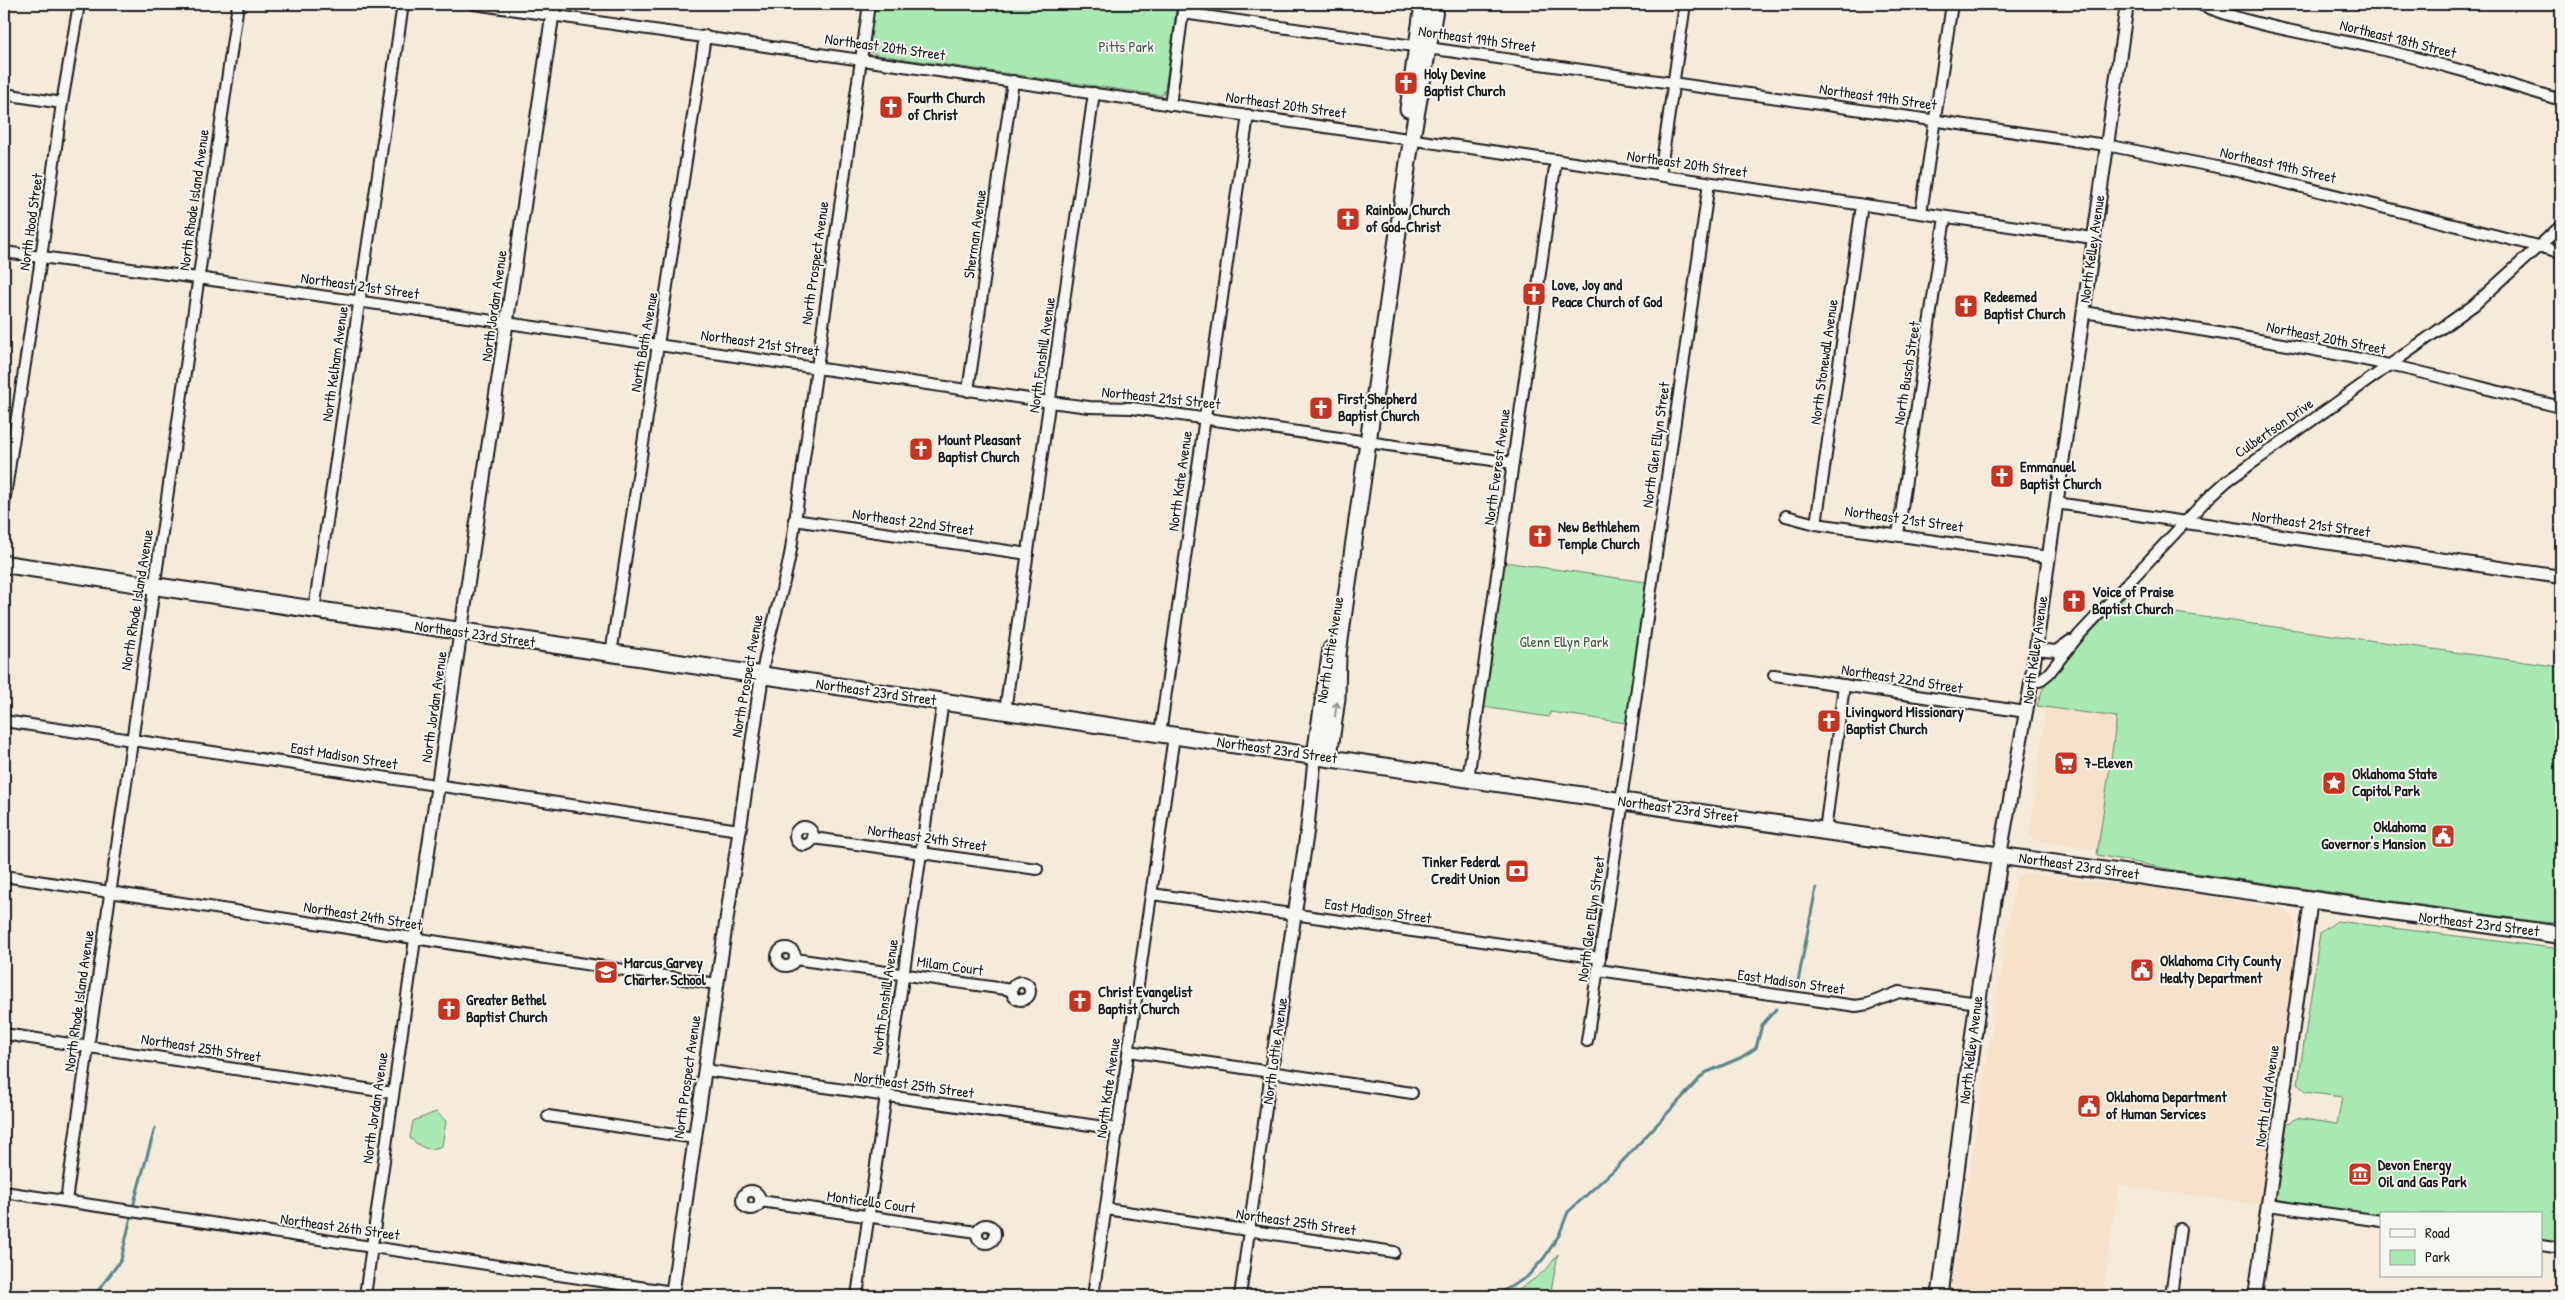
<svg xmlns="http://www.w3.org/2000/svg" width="2565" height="1300" font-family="'Patrick Hand',sans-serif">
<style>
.built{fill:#f6e1cb}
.green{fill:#a8e9b2;stroke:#628267}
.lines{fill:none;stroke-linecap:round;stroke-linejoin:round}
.stream{stroke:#57878e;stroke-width:3}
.minor-casing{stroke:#1c1c1c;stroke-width:14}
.tertiary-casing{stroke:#1c1c1c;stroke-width:16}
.secondary-casing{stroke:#1c1c1c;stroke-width:19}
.primary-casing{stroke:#1c1c1c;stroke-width:20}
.minor{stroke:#f6f6f2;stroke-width:10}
.tertiary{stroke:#f6f6f2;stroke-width:12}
.secondary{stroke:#f6f6f2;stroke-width:15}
.primary{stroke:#f6f6f2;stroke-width:16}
.oneway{stroke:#949492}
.labels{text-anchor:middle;stroke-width:4;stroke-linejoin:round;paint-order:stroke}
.street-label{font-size:15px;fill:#1c1c1c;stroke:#f6f6f2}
.park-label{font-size:15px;fill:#465a49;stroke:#f6f6f2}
.poi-label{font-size:15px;font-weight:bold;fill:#1c1c1c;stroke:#f6f6f2;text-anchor:start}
</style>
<rect width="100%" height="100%" fill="#f6eadb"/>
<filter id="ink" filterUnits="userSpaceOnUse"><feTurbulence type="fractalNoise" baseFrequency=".02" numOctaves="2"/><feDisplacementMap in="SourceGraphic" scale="10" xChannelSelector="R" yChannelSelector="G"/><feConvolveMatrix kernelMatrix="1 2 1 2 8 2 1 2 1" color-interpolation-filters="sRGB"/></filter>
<g filter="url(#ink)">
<g class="built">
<polygon points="2046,708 2117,717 2098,850 2035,840 2030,834"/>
<polygon points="2025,873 2092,882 2149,886 2282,909 2292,916 2297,927 2294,929 2293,943 2296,946 2261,1205 2119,1185 2102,1296 1950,1296 2015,882 2017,877"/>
</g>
<g class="green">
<polygon points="875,4 1177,4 1165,90 1162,95 1158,95 877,55 869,51 869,45"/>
<polygon points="1504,562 1646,582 1626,723 1550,712 1549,717 1483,707"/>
<polygon points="2123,598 2132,607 2561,667 2561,923 2541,922 2174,870 2097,855 2117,717 2037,706 2043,688 2052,674"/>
<polygon points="2337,921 2561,949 2561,1244 2541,1241 2541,1214 2381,1214 2381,1218 2278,1203 2275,1200 2287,1124 2297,1118 2337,1124 2342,1097 2305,1092 2298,1084 2320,933"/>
<path d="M 436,1112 L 446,1121 L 442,1146 C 427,1152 422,1148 410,1138 L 413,1121 Z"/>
<polygon points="1558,1254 1550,1296 1511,1296 1546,1270"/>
</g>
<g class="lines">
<g class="stream">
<polyline points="1797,987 1816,888"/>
<polyline points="94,1296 121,1260 135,1199 155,1128"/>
<polyline points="1495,1296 1527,1277 1544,1258 1559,1235 1568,1212 1617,1167 1705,1073 1740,1058 1756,1048 1762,1025 1776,1009"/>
</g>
<g class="minor-casing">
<g id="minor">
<polyline points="474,4 2093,238"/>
<path d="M 2199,4 C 2254,27 2313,34 2371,47 C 2436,62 2498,81 2561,100"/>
<polyline points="1183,13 2106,145 2247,173 2561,252"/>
<polyline points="4,94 62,103"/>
<polyline points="1170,105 1184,4"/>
<polyline points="1660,175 1685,4"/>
<polyline points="1921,213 1952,4"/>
<polyline points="4,252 198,278 1050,402 1089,407 1132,408 1513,463"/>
<path d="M 2083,312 C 2191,328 2299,345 2407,369 C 2458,381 2510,395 2561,407"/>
<polyline points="968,391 1013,81"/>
<polyline points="4,503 41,258 62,103 79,4"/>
<polyline points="2056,503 2186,522"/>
<polyline points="1786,516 1816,524 2048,557"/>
<polyline points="794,520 1028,554"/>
<polyline points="1816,524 1862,205"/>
<polyline points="1898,534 1945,217"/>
<polyline points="314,610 403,4"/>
<polyline points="2035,649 2056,651 2070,641"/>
<polyline points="611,654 705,36"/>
<path d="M 762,675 C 768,632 784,592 791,549 L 869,4"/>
<polyline points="1774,675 2026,712"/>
<polyline points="2031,680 2039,681 2049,673 2079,635 2206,500 2227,481 2474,305 2561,226"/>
<polyline points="1005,711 1094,93"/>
<polyline points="4,721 739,830"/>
<polyline points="1160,734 1248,115"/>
<polyline points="1468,779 1556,160"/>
<polyline points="1621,800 1709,183"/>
<circle cx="804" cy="836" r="9"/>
<polyline points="1825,831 1844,685"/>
<polyline points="813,838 1037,869"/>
<polyline points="4,876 717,984"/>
<polyline points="1152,894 1600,958"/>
<circle cx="786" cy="957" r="9"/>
<polyline points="795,959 1012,990"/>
<polyline points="1598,970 1856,1006 1868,1004 1899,992 1978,1003"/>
<circle cx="1021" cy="991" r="9"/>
<polyline points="4,1034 393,1093"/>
<polyline points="1587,1041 1623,801"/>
<polyline points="1129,1051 1412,1093"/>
<polyline points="705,1070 1118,1129"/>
<polyline points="548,1116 695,1138"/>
<circle cx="751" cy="1200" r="9"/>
<polyline points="4,1192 673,1292"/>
<polyline points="66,1201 238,4"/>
<polyline points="760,1201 977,1232"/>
<polyline points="2268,1205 2381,1221"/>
<polyline points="1106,1209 1394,1252"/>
<circle cx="986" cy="1234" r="9"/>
<polyline points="2541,1245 2561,1248"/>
<polyline points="365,1296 415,939"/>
<polyline points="857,1296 943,701"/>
<polyline points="1093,1296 1174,736"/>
<polyline points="1240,1296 1271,1072"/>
<polyline points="2171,1296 2180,1229"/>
</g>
</g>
<g class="tertiary-casing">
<g id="tertiary">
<polyline points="2186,522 2561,577"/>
<polyline points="2000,855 2030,690 2127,4"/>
<polyline points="415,939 554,4"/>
<polyline points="1271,1072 1307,832 1315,755"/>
<polyline points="672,1296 762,675"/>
<polyline points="2255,1296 2311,900"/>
</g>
</g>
<g class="secondary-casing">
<g id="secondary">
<polyline points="1408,109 1423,4"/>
<polyline points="1315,755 1331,649"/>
<polyline points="1329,757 1337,698 1338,654 1368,442 1409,155 1436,4"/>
<polyline points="1940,1296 1979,992 2000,855"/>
</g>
</g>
<g class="primary-casing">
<polyline id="primary" points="4,564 1825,831 2561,935"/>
</g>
<use href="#minor" class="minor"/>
<use href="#tertiary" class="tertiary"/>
<use href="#secondary" class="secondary"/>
<use href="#primary" class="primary"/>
</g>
<defs><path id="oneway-shaft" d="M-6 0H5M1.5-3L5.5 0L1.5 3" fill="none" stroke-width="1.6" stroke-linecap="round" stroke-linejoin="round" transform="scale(1.25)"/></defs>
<use class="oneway" href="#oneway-shaft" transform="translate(1336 709) rotate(-82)"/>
</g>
<defs>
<g id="church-square" transform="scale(1.25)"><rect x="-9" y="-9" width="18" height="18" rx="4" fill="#c8321e" stroke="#f6f6f2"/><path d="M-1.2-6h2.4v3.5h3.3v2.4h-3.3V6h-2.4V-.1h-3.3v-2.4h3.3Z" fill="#fff"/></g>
<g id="supermarket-square" transform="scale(1.25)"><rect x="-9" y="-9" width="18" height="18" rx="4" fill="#c8321e" stroke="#f6f6f2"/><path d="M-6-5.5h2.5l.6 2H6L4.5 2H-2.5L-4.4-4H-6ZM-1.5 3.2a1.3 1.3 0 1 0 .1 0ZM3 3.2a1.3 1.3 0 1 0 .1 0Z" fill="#fff"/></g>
<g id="sight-square" transform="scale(1.25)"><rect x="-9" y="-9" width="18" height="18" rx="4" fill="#c8321e" stroke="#f6f6f2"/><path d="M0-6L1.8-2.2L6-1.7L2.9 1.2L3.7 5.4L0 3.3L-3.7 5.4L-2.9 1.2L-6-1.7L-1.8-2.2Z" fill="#fff"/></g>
<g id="civic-square" transform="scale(1.25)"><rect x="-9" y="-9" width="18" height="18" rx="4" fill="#c8321e" stroke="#f6f6f2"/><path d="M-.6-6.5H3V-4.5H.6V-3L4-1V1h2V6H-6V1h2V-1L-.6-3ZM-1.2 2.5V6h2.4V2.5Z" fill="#fff"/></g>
<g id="bank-square" transform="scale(1.25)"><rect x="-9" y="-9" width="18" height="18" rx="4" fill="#c8321e" stroke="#f6f6f2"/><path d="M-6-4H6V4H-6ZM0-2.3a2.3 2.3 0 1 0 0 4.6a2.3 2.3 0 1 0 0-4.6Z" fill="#fff"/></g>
<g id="school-square" transform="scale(1.25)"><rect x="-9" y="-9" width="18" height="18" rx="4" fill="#c8321e" stroke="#f6f6f2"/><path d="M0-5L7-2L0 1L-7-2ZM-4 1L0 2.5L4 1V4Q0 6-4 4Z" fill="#fff"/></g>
<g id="museum-square" transform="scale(1.25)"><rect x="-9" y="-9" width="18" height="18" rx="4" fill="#c8321e" stroke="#f6f6f2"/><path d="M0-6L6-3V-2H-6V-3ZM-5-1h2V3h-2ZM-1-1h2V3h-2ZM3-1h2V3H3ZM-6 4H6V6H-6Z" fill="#fff"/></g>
</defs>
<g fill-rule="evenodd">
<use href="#church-square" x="1406" y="83"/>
<use href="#church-square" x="891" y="107"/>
<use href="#church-square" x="1348" y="219"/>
<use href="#church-square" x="1534" y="294"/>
<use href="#church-square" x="1966" y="306"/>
<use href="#church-square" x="1321" y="408"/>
<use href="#church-square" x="921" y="449"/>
<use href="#church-square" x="2002" y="476"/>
<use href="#church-square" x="1540" y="536"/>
<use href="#church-square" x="2074" y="601"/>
<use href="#church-square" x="1829" y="721"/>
<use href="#supermarket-square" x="2066" y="763"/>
<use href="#sight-square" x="2334" y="783"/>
<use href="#civic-square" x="2443" y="836"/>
<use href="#bank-square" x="1517" y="871"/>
<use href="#civic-square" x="2142" y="970"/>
<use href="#school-square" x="606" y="972"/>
<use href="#church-square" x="1080" y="1001"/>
<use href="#church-square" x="449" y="1009"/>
<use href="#civic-square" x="2089" y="1106"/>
<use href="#museum-square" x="2360" y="1174"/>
</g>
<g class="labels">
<g class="street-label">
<text transform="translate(1477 39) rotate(8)" y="5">Northeast 19th Street</text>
<text transform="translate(2398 39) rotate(14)" y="5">Northeast 18th Street</text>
<text transform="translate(885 47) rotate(8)" y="5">Northeast 20th Street</text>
<text transform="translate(1878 97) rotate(8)" y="5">Northeast 19th Street</text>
<text transform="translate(1286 105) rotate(8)" y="5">Northeast 20th Street</text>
<text transform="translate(1687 164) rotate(8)" y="5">Northeast 20th Street</text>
<text transform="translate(2278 165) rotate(13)" y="5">Northeast 19th Street</text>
<text transform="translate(194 200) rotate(-82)" y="5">North Rhode Island Avenue</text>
<text transform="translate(31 222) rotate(-82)" y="5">North Hood Street</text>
<text transform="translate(975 234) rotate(-82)" y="5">Sherman Avenue</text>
<text transform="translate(2092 249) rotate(-82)" y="5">North Kelley Avenue</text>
<text transform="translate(815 263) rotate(-82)" y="5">North Prospect Avenue</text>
<text transform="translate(360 286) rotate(8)" y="5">Northeast 21st Street</text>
<text transform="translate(494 306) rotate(-82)" y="5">North Jordan Avenue</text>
<text transform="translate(2326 338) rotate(11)" y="5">Northeast 20th Street</text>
<text transform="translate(644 342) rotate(-80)" y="5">North Bath Avenue</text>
<text transform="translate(760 343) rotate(8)" y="5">Northeast 21st Street</text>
<text transform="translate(1042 355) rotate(-82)" y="5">North Fonshill Avenue</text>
<text transform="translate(1824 362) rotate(-82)" y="5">North Stonewall Avenue</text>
<text transform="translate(335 364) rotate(-82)" y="5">North Kelham Avenue</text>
<text transform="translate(1907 373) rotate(-81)" y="5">North Busch Street</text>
<text transform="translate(1161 398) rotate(6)" y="5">Northeast 21st Street</text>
<text transform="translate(2274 428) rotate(-35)" y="5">Culbertson Drive</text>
<text transform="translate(1656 445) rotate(-82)" y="5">North Glen Ellyn Street</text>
<text transform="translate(1497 467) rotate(-82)" y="5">North Everest Avenue</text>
<text transform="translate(1180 481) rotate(-82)" y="5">North Kate Avenue</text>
<text transform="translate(1904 519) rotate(8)" y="5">Northeast 21st Street</text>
<text transform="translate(913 522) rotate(8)" y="5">Northeast 22nd Street</text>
<text transform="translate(2311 524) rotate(8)" y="5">Northeast 21st Street</text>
<text transform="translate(137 600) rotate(-81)" y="5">North Rhode Island Avenue</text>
<text transform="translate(475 634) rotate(8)" y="5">Northeast 23rd Street</text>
<text transform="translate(1330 650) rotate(-81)" y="5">North Lottie Avenue</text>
<text transform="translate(2035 650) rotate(-82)" y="5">North Kelley Avenue</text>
<text transform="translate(747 676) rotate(-80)" y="5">North Prospect Avenue</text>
<text transform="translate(1902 679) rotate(9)" y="5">Northeast 22nd Street</text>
<text transform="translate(876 692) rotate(8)" y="5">Northeast 23rd Street</text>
<text transform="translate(434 707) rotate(-82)" y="5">North Jordan Avenue</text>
<text transform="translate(1277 750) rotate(8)" y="5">Northeast 23rd Street</text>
<text transform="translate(344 756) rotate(9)" y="5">East Madison Street</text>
<text transform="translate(1678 809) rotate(8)" y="5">Northeast 23rd Street</text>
<text transform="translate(927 838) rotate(8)" y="5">Northeast 24th Street</text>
<text transform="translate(2079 866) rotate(8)" y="5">Northeast 23rd Street</text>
<text transform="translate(1378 911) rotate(8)" y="5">East Madison Street</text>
<text transform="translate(363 916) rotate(9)" y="5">Northeast 24th Street</text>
<text transform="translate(1591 919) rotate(-82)" y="5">North Glen Ellyn Street</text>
<text transform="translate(2479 924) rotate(7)" y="5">Northeast 23rd Street</text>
<text transform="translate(950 966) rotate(8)" y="5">Milam Court</text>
<text transform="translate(1791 982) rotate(8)" y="5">East Madison Street</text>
<text transform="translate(885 997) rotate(-82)" y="5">North Fonshill Avenue</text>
<text transform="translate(79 1001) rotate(-82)" y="5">North Rhode Island Avenue</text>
<text transform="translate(201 1048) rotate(9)" y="5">Northeast 25th Street</text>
<text transform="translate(1971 1050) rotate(-83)" y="5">North Kelley Avenue</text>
<text transform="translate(1275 1051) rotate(-82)" y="5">North Lottie Avenue</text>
<text transform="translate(687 1077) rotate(-82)" y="5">North Prospect Avenue</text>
<text transform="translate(914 1085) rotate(8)" y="5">Northeast 25th Street</text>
<text transform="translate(1108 1088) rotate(-82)" y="5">North Kate Avenue</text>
<text transform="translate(2267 1096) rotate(-82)" y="5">North Laird Avenue</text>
<text transform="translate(375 1108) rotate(-82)" y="5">North Jordan Avenue</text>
<text transform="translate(871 1202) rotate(8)" y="5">Monticello Court</text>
<text transform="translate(1296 1222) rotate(8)" y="5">Northeast 25th Street</text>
<text transform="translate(340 1227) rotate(8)" y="5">Northeast 26th Street</text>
</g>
<g class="park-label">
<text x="1126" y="52">Pitts Park</text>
<text x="1564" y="647">Glenn Ellyn Park</text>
</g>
<g class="poi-label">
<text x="1424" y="79">Holy Devine<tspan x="1424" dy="17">Baptist Church</tspan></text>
<text x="908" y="103">Fourth Church<tspan x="908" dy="17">of Christ</tspan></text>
<text x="1366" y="215">Rainbow Church<tspan x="1366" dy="17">of God-Christ</tspan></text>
<text x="1552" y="290">Love, Joy and<tspan x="1552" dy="17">Peace Church of God</tspan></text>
<text x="1984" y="302">Redeemed<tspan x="1984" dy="17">Baptist Church</tspan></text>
<text x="1338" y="404">First Shepherd<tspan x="1338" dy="17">Baptist Church</tspan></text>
<text x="938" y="445">Mount Pleasant<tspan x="938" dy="17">Baptist Church</tspan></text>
<text x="2020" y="472">Emmanuel<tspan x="2020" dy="17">Baptist Church</tspan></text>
<text x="1558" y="532">New Bethlehem<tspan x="1558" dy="17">Temple Church</tspan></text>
<text x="2092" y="597">Voice of Praise<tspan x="2092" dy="17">Baptist Church</tspan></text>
<text x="1846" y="717">Livingword Missionary<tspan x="1846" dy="17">Baptist Church</tspan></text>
<text x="2084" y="768">7-Eleven</text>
<text x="2352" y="779">Oklahoma State<tspan x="2352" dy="17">Capitol Park</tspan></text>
<text x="2426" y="832" text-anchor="end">Oklahoma<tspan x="2426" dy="17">Governor's Mansion</tspan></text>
<text x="1500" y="867" text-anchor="end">Tinker Federal<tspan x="1500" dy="17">Credit Union</tspan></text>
<text x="2160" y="966">Oklahoma City County<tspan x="2160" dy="17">Healty Department</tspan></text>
<text x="624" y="968">Marcus Garvey<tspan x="624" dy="17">Charter School</tspan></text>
<text x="1098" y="997">Christ Evangelist<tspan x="1098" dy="17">Baptist Church</tspan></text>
<text x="466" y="1005">Greater Bethel<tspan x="466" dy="17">Baptist Church</tspan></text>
<text x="2106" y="1102">Oklahoma Department<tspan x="2106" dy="17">of Human Services</tspan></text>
<text x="2378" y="1170">Devon Energy<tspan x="2378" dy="17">Oil and Gas Park</tspan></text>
</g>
</g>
<rect width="2565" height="1300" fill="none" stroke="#f6f6f2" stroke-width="20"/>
<rect x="10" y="10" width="2545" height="1280" fill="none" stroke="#1c1c1c" stroke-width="2" filter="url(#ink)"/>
<rect x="2380" y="1212" width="162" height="65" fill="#f6f6f2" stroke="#9f9f9c"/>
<rect x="2390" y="1229" width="25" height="8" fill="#f6f6f2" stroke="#9f9f9c"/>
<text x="2425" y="1238" font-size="15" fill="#1c1c1c">Road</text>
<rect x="2390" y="1250" width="25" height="15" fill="#a8e9b2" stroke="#9f9f9c"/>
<text x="2425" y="1262" font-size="15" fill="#1c1c1c">Park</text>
</svg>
